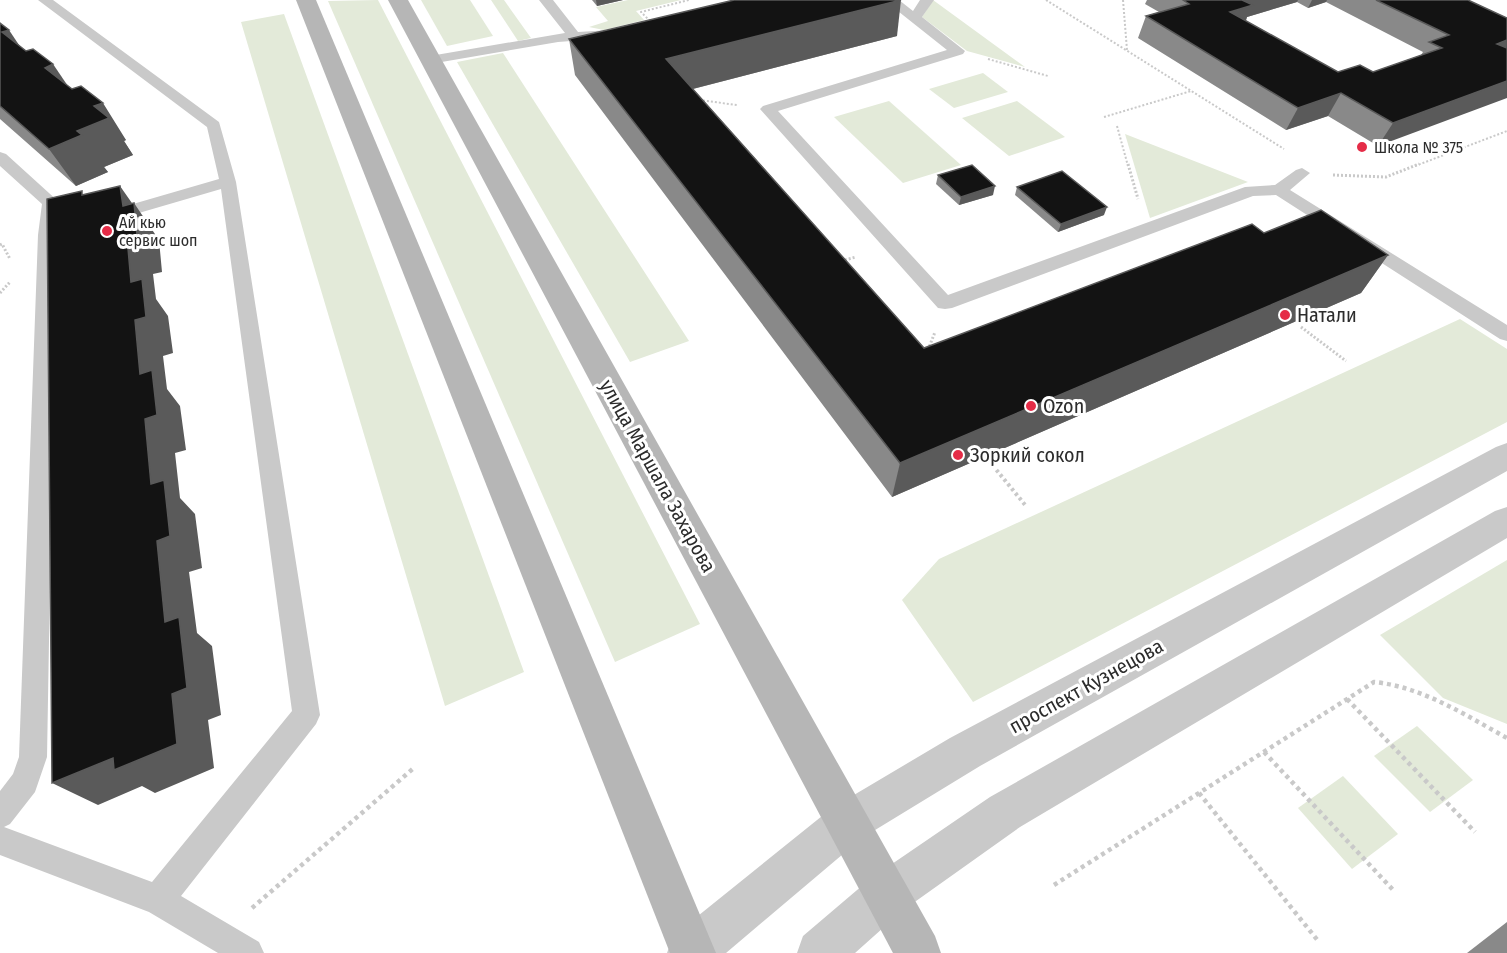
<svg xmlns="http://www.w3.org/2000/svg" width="1507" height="953" font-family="'Fira Sans Condensed',sans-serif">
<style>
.green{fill:#e3ead9}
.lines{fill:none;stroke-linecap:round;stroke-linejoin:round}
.path-far3{stroke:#c9c9c9;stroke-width:2;stroke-dasharray:2 2;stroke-linecap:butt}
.path-far2{stroke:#c9c9c9;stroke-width:3;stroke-dasharray:2 2;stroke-linecap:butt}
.path-far1{stroke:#c9c9c9;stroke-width:4;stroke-dasharray:3 3;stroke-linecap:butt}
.path{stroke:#c9c9c9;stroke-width:4.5;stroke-dasharray:4 4;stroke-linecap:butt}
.lane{fill:#c9c9c9;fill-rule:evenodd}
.street{fill:#c9c9c9;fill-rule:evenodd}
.secondary{fill:#b6b6b6;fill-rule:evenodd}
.wall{fill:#898989;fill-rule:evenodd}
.shaded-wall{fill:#5a5a5a}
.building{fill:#131313;stroke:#5a5a5a;stroke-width:1.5}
.poi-dot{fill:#e52c47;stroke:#fff;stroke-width:2}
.labels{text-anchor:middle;stroke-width:6;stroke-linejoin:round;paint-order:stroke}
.far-poi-label{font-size:16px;fill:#2c2c2c;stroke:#fff;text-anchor:start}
.poi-label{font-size:20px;fill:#2c2c2c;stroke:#fff;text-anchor:start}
.street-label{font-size:20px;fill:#2c2c2c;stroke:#fff}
</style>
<rect width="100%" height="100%" fill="#fff"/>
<g class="green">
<polygon points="378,0 700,624 615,662 328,1"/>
<polygon points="421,0 470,0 493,36 447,46"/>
<polygon points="491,0 504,0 531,38 518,41"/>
<polygon points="628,0 681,0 636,11 644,20 604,30 589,27 608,21 596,7"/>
<polygon points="933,0 1025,67 967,51 922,17"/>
<polygon points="284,14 524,672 445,706 241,22"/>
<polygon points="503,53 689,341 630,362 457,62"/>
<polygon points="983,73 1008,92 954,108 929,89"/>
<polygon points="889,101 961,165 903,183 834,117"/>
<polygon points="1017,101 1065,137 1009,156 962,118"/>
<polygon points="1125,134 1248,182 1150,218"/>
<polygon points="1460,319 1507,349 1507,422 973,702 902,600 939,559"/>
<polygon points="1507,560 1507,724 1443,698 1380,635"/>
<polygon points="1417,726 1473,780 1430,812 1374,756"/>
<polygon points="1343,776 1398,834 1352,869 1298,808"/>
</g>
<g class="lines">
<g class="path-far3">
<polyline points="1046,0 1284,149"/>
<polyline points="1123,0 1127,50"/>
<polyline points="646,22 650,21 641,12 689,0"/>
<polyline points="988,59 1048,76"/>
<polyline points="699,100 737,105"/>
<polyline points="1104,117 1191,91"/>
<polyline points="1117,126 1128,166"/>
<polyline points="1415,166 1507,131"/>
</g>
<g class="path-far2">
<polyline points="1128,164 1138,199"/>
<polyline points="1333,175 1386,177 1419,164"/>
<polyline points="0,245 2,244 10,259"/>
<polyline points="841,261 856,257"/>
<polyline points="0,293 10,282"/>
<polyline points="1301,327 1346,361"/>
<polyline points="928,350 935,332"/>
</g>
<polyline class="path-far1" points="985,456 1026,506"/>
<g class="path">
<polyline points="1347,699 1475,832"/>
<polyline points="1264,752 1395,892"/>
<polyline points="1199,793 1319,942"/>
<path d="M 1054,885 L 1374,682 C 1423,687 1465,715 1507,738"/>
<polyline points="252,908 415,767"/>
</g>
<g class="lane">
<polygon points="38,0 53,0 219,122 236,182 320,715 316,724 181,896 259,942 264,953 218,953 149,912 0,855 0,791 13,774 19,757 38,235 42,204 0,166 0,152 6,154 60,203 56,235 47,757 35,792 10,824 4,827 152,882 292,711 221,189 108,222 102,221 99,217 102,213 219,179 207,127"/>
<polygon points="539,0 553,0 578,32 611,30 618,34 611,38 558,42 430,64 423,60 430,56 565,33"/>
<polygon points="884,0 899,0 913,11 920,0 934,0 922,17 965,51 963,54 778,111 948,295 1245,187 1275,185 1296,170 1302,168 1310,173 1290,190 1507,325 1507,341 1500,339 1276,195 1253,196 952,308 945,309 938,308 760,109 763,106 947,50"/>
</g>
<g class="street">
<polygon points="1507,443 1507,471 980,766 862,838 726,953 667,953 673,936 832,808 950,738 1496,447"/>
<polygon points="1507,507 1507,538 1020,827 902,911 855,953 797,953 803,936 870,879 990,797 1495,511"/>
</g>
<g class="secondary">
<polygon points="296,0 316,0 716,953 670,953"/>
<polygon points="388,0 408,0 935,936 941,953 893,953"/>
</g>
</g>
<g class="wall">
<polygon points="592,0 623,0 597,6"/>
<path d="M 1147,0 L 1468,0 L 1507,18 L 1378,146 L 1328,116 L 1286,130 L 1138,38 L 1146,16 L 1159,12 L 1145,4 ZM 1297,2 L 1308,8 L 1326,2 L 1423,52 L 1421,55 L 1373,72 L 1338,72 L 1246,21 L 1247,17 Z"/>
<polygon points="0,23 20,47 67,85 126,140 124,141 133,155 104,167 108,172 76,186 0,119"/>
<polygon points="897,36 693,89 924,348 1264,233 1388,255 1361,293 892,497 575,75 569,39"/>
<polygon points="938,175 993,195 959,205 936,184"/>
<polygon points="1017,187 1104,215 1058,232 1015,195"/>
<polygon points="1507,922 1507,953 1467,953"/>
</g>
<g class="shaded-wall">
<polygon points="596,0 623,0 597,6"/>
<polygon points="901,0 897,36 669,95 666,59"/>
<polygon points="1241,0 1298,0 1297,2 1247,17 1243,27 1230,12"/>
<polygon points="1312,0 1327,0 1326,2 1308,8"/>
<polygon points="9,30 33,66 2,32"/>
<polygon points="1507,40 1507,57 1497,44"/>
<polygon points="53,64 78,101 45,68"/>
<polygon points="1507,81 1507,98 1378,146 1393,123"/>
<polygon points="1341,93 1328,116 1286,130 1298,108"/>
<polygon points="103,103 126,140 124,141 133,155 104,167 108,172 76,186 49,149 77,131 94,106"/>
<polygon points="120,186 134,206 134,203 159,240 162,272 153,274 156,299 168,316 173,353 163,356 167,389 180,406 186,450 175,453 180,498 195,514 202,568 189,572 197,633 212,646 221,715 208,720 214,768 155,793 142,786 98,805 52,783 165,622"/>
<polygon points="995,186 993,195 959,205 961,197"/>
<polygon points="1107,207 1104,215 1058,232 1061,224"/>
<polygon points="1388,255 1361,293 892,497 900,463"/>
</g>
<g class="building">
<polygon points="734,0 901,0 666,59 924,348 1252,224 1264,233 1321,210 1388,255 900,463 569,39"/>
<polygon points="1183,0 1242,0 1253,5 1230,12 1338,72 1360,65 1373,72 1442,48 1429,42 1449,35 1376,0 1468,0 1507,18 1507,40 1497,44 1507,48 1507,81 1393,123 1341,93 1298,108 1146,16 1189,4"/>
<polygon points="0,23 9,30 2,32 26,51 33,49 53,64 45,68 72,89 81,86 103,103 94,106 109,118 77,131 82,135 49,149 0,106"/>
<polygon points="972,165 995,186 961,197 938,175"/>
<polygon points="1062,171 1107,207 1061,224 1017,187"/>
<polygon points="120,186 123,206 134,203 137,235 127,237 131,282 142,279 146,317 135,320 140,374 152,370 157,415 145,419 151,484 164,480 170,536 157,541 165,622 179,617 187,688 172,694 177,744 114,770 113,758 52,783 47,199 82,191 82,195"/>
</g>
<g class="poi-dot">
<circle cx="1362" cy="147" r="6"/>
<circle cx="107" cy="231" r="6"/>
<circle cx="1285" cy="315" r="6"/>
<circle cx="1031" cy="406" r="6"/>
<circle cx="958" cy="455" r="6"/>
</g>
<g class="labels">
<g class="far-poi-label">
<text x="1374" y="153">Школа № 375</text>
<text x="119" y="228">Ай кью<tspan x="119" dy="18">сервис шоп</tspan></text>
</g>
<g class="poi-label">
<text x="1297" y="322">Натали</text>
<text x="1043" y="413">Ozon</text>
<text x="970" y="462">Зоркий сокол</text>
</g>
<g class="street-label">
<text transform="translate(658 476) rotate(61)" y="7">улица Маршала Захарова</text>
<text transform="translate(1086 686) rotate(-29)" y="7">проспект Кузнецова</text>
</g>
</g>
</svg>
